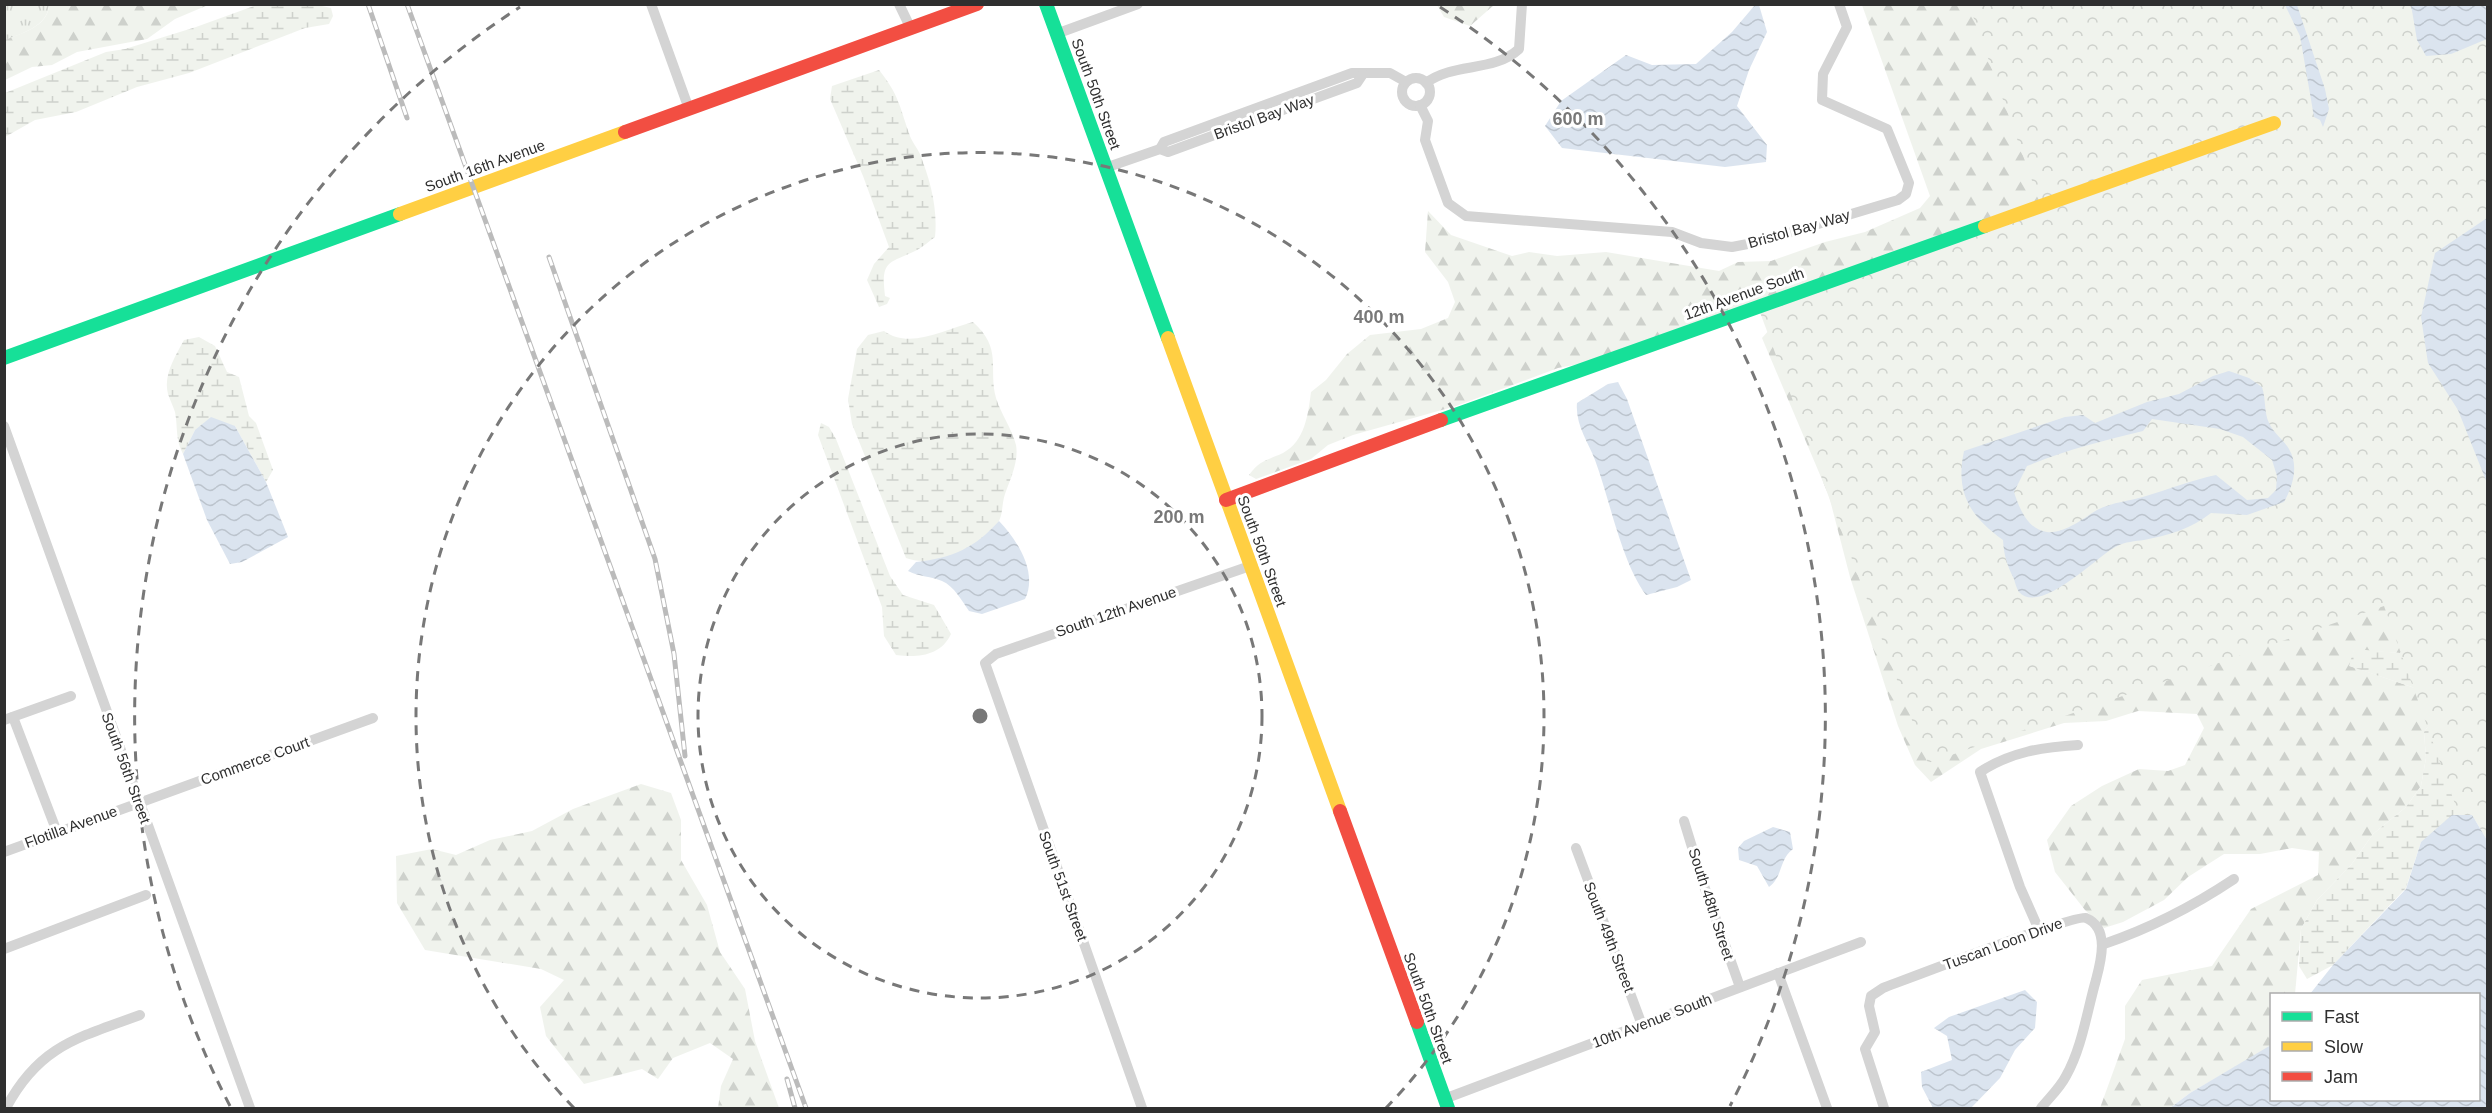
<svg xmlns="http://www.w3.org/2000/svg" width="2492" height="1113" font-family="Arial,sans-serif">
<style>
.grass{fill:url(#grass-tufts)}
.forest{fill:url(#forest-firs)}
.wetland{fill:url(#wetland-marsh)}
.park{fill:url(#park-crowns)}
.water{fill:url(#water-waves);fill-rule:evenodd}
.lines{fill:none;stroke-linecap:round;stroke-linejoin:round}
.street{stroke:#d4d4d4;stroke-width:10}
.fast{stroke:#16e098;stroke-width:14}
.slow{stroke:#ffcf43;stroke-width:14}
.jam{stroke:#f24e42;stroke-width:14}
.rail-casing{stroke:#bbb;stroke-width:5}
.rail{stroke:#fff;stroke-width:3;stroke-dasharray:9;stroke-linecap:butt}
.ring{fill:none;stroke:#787878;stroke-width:3;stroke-dasharray:10 8}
.labels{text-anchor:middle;stroke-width:6;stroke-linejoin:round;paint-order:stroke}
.street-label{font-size:15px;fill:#2f2f2f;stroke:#fff}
.centre{fill:#787878;stroke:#fff;stroke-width:3}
.ring-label{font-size:18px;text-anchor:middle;font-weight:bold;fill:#787878;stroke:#fff;stroke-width:6;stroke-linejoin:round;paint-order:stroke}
</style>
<defs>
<pattern id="grass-tufts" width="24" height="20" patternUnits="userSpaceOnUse" patternTransform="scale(1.5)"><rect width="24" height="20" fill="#f0f3ed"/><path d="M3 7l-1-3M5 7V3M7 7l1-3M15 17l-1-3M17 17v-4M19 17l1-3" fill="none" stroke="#ced1cc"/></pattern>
<pattern id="forest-firs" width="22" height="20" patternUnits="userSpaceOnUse" patternTransform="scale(1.5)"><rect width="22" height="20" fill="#f0f3ed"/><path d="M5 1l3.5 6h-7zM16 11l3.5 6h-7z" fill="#ced1cc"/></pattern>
<pattern id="wetland-marsh" width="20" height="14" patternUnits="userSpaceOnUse" patternTransform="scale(1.5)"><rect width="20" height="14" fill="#f0f3ed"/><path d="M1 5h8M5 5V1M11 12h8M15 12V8" fill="none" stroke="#ced1cc"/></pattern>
<pattern id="park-crowns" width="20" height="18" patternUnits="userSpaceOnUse" patternTransform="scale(1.5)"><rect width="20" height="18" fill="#f0f3ed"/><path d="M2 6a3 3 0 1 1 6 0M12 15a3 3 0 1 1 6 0" fill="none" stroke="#ced1cc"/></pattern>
<pattern id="water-waves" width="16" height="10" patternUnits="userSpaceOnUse" patternTransform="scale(1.5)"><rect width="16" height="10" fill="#dbe4ef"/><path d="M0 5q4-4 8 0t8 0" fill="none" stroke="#bcc4cd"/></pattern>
</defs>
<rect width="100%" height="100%" fill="#fff"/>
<path class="grass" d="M 5,5 L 49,5 C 48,26 21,34 5,40 Z"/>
<g class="forest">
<path d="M 49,5 L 49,4 L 208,5 L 175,19 L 147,39 L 77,52 L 52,65 L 32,67 L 5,80 L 5,40 C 21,33 48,27 49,5 Z"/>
<polygon points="1437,5 1494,5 1470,26 1444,17"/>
<path d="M 1862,5 L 2200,5 L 2242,130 L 1579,364 L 1558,368 L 1456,406 L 1353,435 L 1328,445 L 1311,459 L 1256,479 L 1249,475 C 1261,459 1266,461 1283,453 C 1305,441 1308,415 1311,392 L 1326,380 L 1347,354 L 1370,335 L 1421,329 L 1448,318 L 1455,302 L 1448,282 L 1425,252 L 1428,211 L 1451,235 L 1512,256 L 1529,252 L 1557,256 L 1606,252 L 1719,271 L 1738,262 L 1771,261 L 1825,242 L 1865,232 L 1920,208 L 1930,196 Z"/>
<polygon points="1779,319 2378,564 2422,629 2400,653 2354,650 2350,666 2418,689 2445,704 2424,732 2426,758 2421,786 2406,807 2373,834 2351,865 2317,900 2301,929 2295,994 2272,994 2270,1047 2190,1093 2170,1108 2100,1108 2125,1039 2125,1006 2142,980 2212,966 2251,909 2318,875 2319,852 2292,848 2260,854 2224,854 2188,877 2164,900 2123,922 2104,928 2085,910 2055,872 2047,840 2071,806 2102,786 2139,769 2168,771 2185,765 2204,728 2197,714 2138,711 2106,721 2064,723 1981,749 1931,782 1915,765 1898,726 1850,577 1829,496 1762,338"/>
<polygon points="641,784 671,793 681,820 681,860 707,905 720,952 745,989 755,1041 779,1108 718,1108 721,1086 733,1059 710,1043 673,1058 658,1079 642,1069 584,1084 546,1036 540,1007 564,980 541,969 425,950 397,903 396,856 432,849 456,855 490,840 532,831 573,809"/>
</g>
<g class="wetland">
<polygon points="313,4 331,8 333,16 329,24 305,28 189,73 137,87 76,112 35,120 5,137 5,93 106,52 125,49 196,27 257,5"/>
<path d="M 879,70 C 899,95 899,105 909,133 C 911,141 917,147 920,154 C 930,180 938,208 935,237 C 929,241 922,248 915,251 C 887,264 881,261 885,296 L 890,298 L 887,304 L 879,307 L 867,280 L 874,264 L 889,247 L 863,176 L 830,99 L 832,86 Z"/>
<path d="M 973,322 C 1003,349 988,368 996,398 C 1001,414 1012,429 1016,445 C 1019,461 1010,480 1005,494 C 1002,502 1003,513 999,521 C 984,548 934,569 906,558 L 852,424 L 848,399 L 857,349 L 868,335 L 884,331 C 910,350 945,329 973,322 Z"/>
<path d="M 199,337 L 215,346 L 227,372 L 239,377 L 249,416 L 256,423 L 273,470 L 266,482 L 235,426 L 195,430 L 183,454 C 175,439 178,427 175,412 C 173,406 170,400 168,394 C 163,375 175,357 184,340 Z"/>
<path d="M 821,423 L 829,427 L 836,439 L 890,576 L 903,595 L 934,605 L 951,634 C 941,656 917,658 896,655 L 884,636 L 882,607 L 818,435 Z"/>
<polygon points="2457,642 2487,816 2421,842 2406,888 2333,965 2307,979 2299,966 2301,929 2317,900 2351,865 2373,834 2406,807 2421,786 2426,758 2424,732 2444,705 2418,689 2349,666 2354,649 2400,653"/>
</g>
<polygon class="park" points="1969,5 2487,5 2487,840 2472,815 2459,815 2384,606 1928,763 1758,307 2040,203"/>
<g class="water">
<polygon points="1755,5 1759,5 1767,32 1749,70 1737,106 1767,145 1766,162 1725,167 1562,148 1545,126 1561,101 1626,55 1652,65 1696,64 1732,32"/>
<polygon points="2285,5 2297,5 2325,89 2329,109 2323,127 2320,120 2314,117 2300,36"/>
<polygon points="2411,5 2487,5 2487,39 2451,54 2426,56 2417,40"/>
<polygon points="2487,218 2487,483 2458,410 2428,363 2421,317 2435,253"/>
<path d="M 2229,371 L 2249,378 L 2262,387 C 2266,399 2264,413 2269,423 C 2274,434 2284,440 2289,449 C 2299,466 2293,486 2284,502 L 2247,515 L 2211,513 C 2191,529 2169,535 2144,540 C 2135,541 2125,542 2117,546 C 2097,556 2040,616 2019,592 C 2017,589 2015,583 2014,579 C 2007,565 2004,556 2003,540 C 1970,516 1955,493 1964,451 L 2065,417 L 2083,415 L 2095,423 L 2147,402 L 2179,394 L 2213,376 ZM 2152,419 L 2220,429 L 2243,437 L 2272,460 L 2277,476 L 2276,490 L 2268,498 L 2247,500 L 2216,475 C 2192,480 2170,489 2146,496 C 2130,501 2113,502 2097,510 C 2084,518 2064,534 2047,532 C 2028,530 2019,508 2014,492 L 2027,466 C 2065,450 2103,441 2143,431 Z"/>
<path d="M 1618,382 L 1627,399 L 1691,580 L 1677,587 L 1646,595 C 1621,561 1610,500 1595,460 C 1588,442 1575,424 1577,403 L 1608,384 Z"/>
<polygon points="211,417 235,426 266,482 288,537 242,562 230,564 207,520 183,454 195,430"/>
<path d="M 999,521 C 1018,541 1038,573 1025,599 L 982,614 L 969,611 C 962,601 954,586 942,581 C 931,576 920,577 908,571 L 916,562 C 952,558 975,548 999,521 Z"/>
<polygon points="2452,815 2472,815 2487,840 2487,1108 2170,1108 2190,1093 2271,1045 2272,1100 2478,1100 2478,994 2310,994 2333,965 2406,889 2421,842"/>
<path d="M 1773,827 L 1790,832 L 1793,849 C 1779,859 1783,877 1769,887 L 1757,866 L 1739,860 L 1738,848 L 1744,841 Z"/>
<polygon points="2025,990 2037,1002 2035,1028 2015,1050 2000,1078 1971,1108 1933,1108 1922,1087 1921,1072 1952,1060 1947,1036 1934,1028 1949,1017"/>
</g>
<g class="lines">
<g class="street">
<polyline points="651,4 689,109"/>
<polyline points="899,4 911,29"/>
<polyline points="1056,34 1138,4"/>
<circle cx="1416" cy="92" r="14"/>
<path d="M 1426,83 C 1454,62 1493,73 1519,49 L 1522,4"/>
<polyline points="1420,105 1428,121 1425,140 1448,203 1466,216 1672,232 1701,243 1732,247 1758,242 1898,200 1906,194 1909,183 1887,129 1822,100 1823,74 1847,27 1839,4"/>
<polyline points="1160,149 1164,142 1352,73 1390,73 1406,82"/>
<polyline points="1105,168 1160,149 1168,152 1357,83 1363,74"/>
<polyline points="4,426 250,1108"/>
<polyline points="13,717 57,832"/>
<polyline points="4,720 71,696"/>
<polyline points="1684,821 1703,883 1740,987"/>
<polyline points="1576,848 1642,1025"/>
<polyline points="4,852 373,718"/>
<path d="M 2039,930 L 2020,887 L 1980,772 C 2010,752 2043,747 2078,745"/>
<path d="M 2104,944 C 2151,928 2192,907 2234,879"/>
<polyline points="4,949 146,895"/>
<polyline points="1778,973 1827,1108"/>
<polyline points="1444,1099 1861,942"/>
<path d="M 6,1108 C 39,1046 77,1038 140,1015"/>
<polyline points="1142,1108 985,663 996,654 1250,566"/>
<path d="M 1884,1108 L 1865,1049 L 1875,1032 L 1869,1006 L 1871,996 L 1883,988 C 1907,979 2075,914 2086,918 C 2110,928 2101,961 2096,980 C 2087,1011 2082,1048 2066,1076 C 2060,1088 2049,1098 2041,1108"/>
</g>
<g class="fast">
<polyline points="1046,4 1168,338"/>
<polyline points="4,358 400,214"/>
<polyline points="1441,420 1985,226"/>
<polyline points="1417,1022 1448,1108"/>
</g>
<g class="slow">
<polyline points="400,214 625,132"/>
<polyline points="1985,226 2274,123"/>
<polyline points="1168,338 1340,811"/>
</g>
<g class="jam">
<polyline points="625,132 977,4"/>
<polyline points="1226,500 1441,420"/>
<polyline points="1340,811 1417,1022"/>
</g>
<g class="rail-casing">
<g id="rail">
<polyline points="368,4 407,118"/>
<polyline points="407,4 806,1108"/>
<polyline points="549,257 655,559 674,654 685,756"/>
<polyline points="787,1079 795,1108"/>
</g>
</g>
<use href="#rail" class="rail"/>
</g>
<g class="ring">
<circle cx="980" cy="716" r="282"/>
<path d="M574 1108A564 564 0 1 1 1386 1108"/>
<path d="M230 1106A845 845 0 0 1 520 7M1440 7A845 845 0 0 1 1730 1106"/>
</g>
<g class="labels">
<g class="street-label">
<text transform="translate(1096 94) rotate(70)" y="5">South 50th Street</text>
<text transform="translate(1264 117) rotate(-20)" y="5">Bristol Bay Way</text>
<text transform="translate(485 166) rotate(-20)" y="5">South 16th Avenue</text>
<text transform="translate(1799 229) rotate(-16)" y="5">Bristol Bay Way</text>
<text transform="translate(1744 294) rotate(-20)" y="5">12th Avenue South</text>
<text transform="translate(1262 551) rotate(70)" y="5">South 50th Street</text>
<text transform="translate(1116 612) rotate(-19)" y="5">South 12th Avenue</text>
<text transform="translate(255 761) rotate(-20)" y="5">Commerce Court</text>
<text transform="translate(126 768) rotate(70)" y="5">South 56th Street</text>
<text transform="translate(71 827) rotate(-20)" y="5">Flotilla Avenue</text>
<text transform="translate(1063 886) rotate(70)" y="5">South 51st Street</text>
<text transform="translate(1711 904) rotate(72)" y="5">South 48th Street</text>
<text transform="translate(1609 937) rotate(69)" y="5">South 49th Street</text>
<text transform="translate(2003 944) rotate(-20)" y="5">Tuscan Loon Drive</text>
<text transform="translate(1428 1008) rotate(70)" y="5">South 50th Street</text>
<text transform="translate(1652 1021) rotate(-21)" y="5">10th Avenue South</text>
</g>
</g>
<circle cx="980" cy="716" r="9" class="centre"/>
<g class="ring-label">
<text x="1578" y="125">600 m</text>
<text x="1379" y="323">400 m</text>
<text x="1179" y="523">200 m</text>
</g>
<rect width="2492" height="1113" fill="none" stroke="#2f2f2f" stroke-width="12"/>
<rect x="2270" y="993" width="210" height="108" fill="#ffffff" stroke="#acacac" stroke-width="1.5"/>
<rect x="2282" y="1012" width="30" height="9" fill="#16e098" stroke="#acacac" stroke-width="1.5"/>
<text x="2324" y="1023" font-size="18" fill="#2f2f2f">Fast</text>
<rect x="2282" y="1042" width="30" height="9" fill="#ffcf43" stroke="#acacac" stroke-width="1.5"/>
<text x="2324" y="1053" font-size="18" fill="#2f2f2f">Slow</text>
<rect x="2282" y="1072" width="30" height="9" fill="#f24e42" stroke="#acacac" stroke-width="1.5"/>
<text x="2324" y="1083" font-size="18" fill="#2f2f2f">Jam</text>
</svg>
